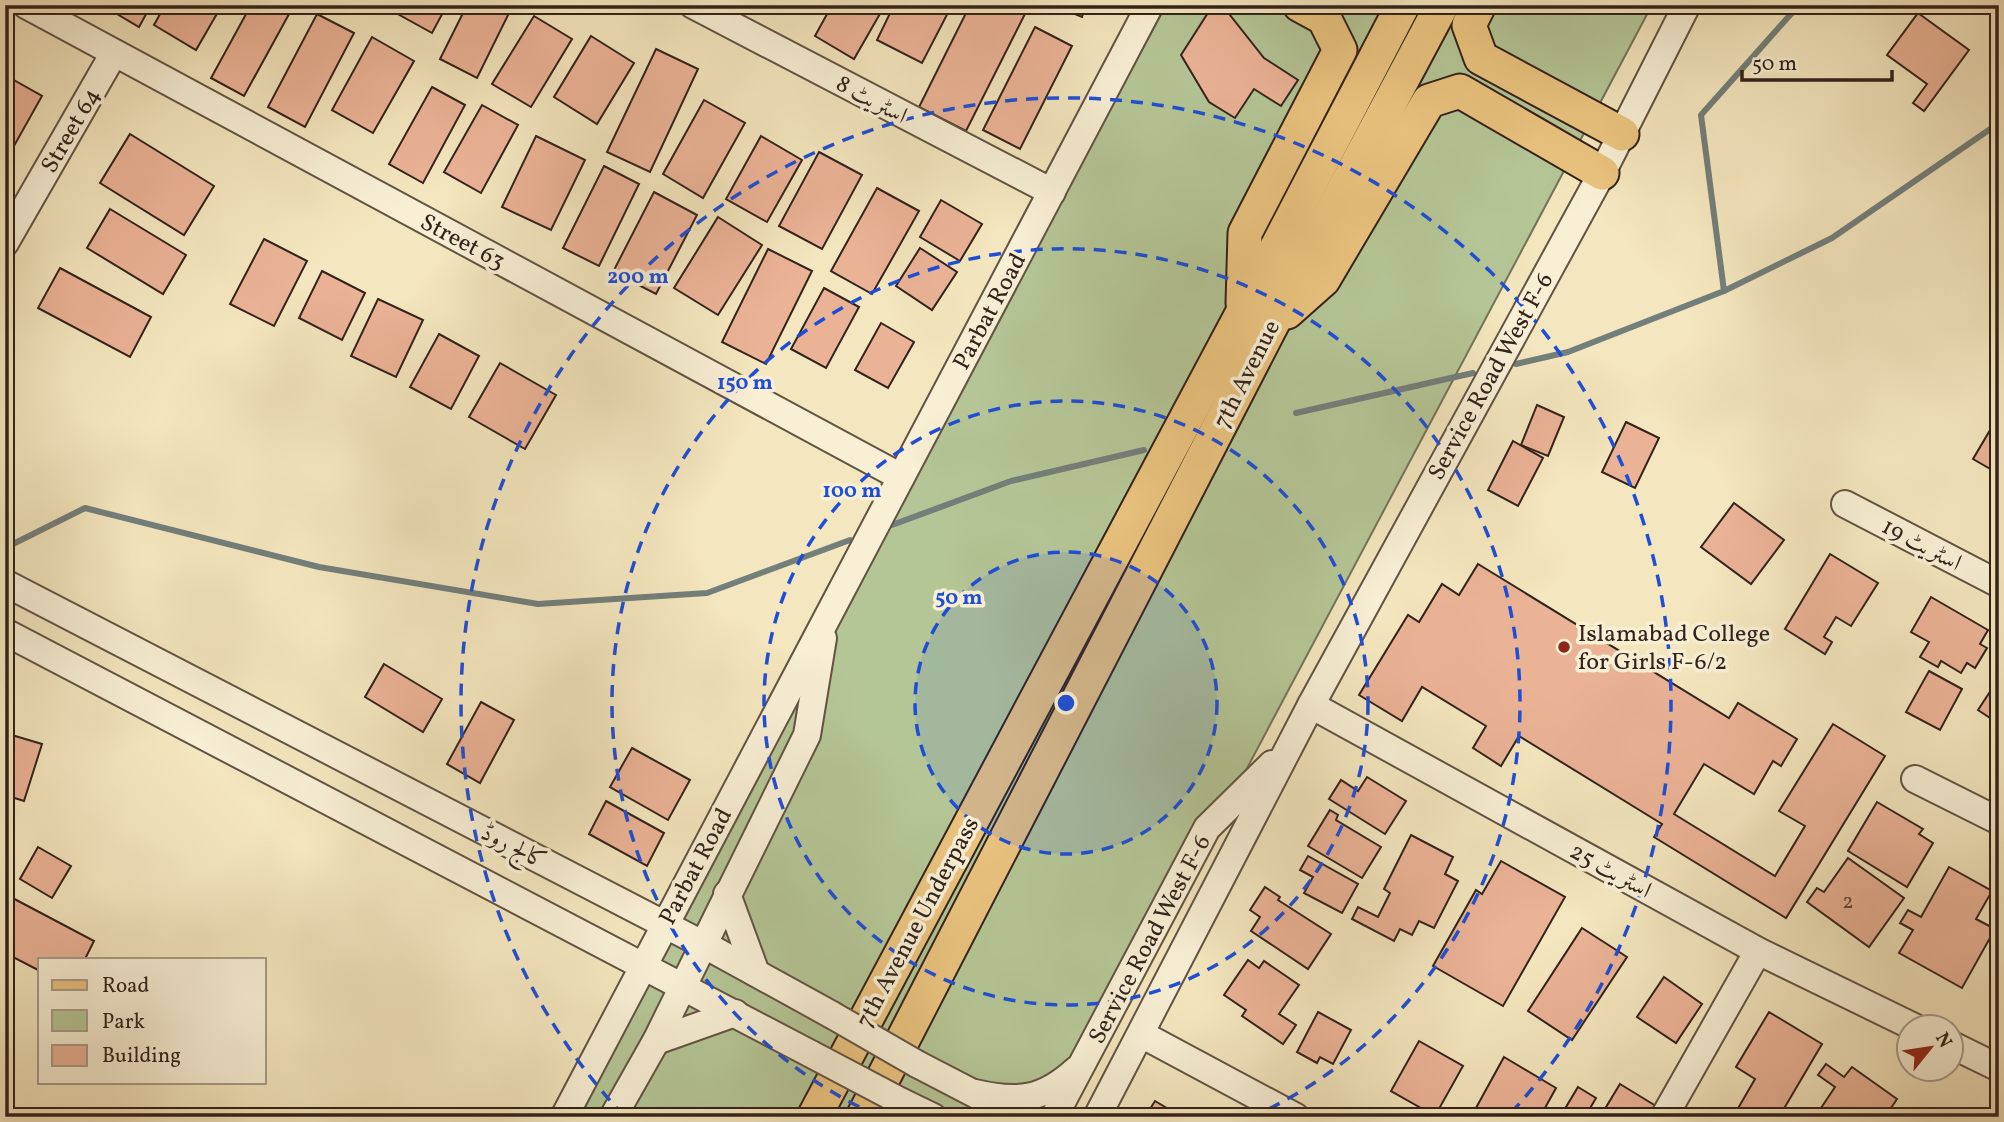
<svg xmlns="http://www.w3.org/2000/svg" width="2004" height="1122" font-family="Vollkorn,Amiri,serif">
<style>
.green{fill:#b5c696;stroke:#747458;stroke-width:2}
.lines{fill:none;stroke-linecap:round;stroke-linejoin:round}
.stream{stroke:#737f7b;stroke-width:6}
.building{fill:#ebb396;stroke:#32221b;stroke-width:2}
.minor-casing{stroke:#625344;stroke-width:30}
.major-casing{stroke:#32221b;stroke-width:37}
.minor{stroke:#f8efd5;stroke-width:26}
.major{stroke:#eac37f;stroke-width:33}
.minor-bridge-casing{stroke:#625344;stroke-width:30;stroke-linecap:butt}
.minor-bridge{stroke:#f8efd5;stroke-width:26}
.ring{fill:none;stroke:#1d4ed8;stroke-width:3.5;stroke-dasharray:12 9}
.poi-dot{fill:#8f2418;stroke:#f8efd5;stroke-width:2.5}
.labels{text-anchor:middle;stroke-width:7;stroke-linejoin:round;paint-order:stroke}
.number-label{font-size:21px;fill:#60463a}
.street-label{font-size:24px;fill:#32221b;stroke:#f8efd5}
.poi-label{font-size:24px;fill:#32221b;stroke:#f8efd5;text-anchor:start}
.centre{fill:#1d4ed8;stroke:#f8efd5;stroke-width:3.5}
.ring-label{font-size:21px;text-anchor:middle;font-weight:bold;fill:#1d4ed8;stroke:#f8efd5;stroke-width:7;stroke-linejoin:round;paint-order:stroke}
</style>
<rect width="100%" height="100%" fill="#f4e6be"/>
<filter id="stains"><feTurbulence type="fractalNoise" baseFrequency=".00286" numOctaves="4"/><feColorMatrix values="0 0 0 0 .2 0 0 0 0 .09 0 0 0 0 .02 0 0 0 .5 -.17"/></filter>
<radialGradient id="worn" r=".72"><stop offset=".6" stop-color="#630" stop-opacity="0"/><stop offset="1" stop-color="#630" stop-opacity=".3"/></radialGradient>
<polygon class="green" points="1166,5 1652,5 1062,1117 568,1117"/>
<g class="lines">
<g class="stream">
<polyline points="1724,291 1832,238 1999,123"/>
<polyline points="1516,364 1568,352 1724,291 1701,115 1799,5"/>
<polyline points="1296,413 1473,373"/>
<polyline points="892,525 1011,481 1144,450"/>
<polyline points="5,548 85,508 319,567 538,604 707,593 850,540"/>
</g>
</g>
<g class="building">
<polygon points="102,5 151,5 139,27"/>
<polygon points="165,5 222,5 196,50 154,25"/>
<polygon points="251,5 294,5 244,96 211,78"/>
<polygon points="388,5 447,5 432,33 387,8"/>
<polygon points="467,5 513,5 477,78 440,59"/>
<polygon points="832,5 885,5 854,59 815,36"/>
<polygon points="894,5 952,5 922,63 877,40"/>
<polygon points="970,5 1023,5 1028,8 966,131 919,107"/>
<polygon points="1053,5 1086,5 1082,17"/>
<polygon points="1213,5 1222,5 1264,58 1298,80 1281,106 1254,89 1235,118 1209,102 1181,55"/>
<polygon points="1918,13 1969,50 1924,111 1913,103 1927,84 1887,55"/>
<polygon points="317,14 354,33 305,127 268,107"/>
<polygon points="534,16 572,39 531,107 492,84"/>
<polygon points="1035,27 1072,46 1020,149 983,130"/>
<polygon points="591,36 634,63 597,124 554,97"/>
<polygon points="372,37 414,61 373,133 332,110"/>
<polygon points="656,49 698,69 650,172 607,152"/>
<polygon points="5,75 42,96 5,162"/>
<polygon points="432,87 465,105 423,183 389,164"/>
<polygon points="704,100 745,123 703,198 663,174"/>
<polygon points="482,105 518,125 481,193 444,172"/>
<polygon points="130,134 214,186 184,235 100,183"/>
<polygon points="536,136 585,160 551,230 502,207"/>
<polygon points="761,136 802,160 767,222 726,199"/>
<polygon points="819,152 862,175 822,249 779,226"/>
<polygon points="604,166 639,184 599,266 563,248"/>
<polygon points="877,188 919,211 872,294 831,271"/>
<polygon points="654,192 697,215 656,294 613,272"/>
<polygon points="941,200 982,224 960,261 920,237"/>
<polygon points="110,209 186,255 163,294 87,248"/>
<polygon points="718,217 762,245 718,315 674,288"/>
<polygon points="264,239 307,261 274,326 230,304"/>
<polygon points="920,248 957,272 932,310 896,286"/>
<polygon points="768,249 812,271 766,364 722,342"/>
<polygon points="60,268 151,317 130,357 38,308"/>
<polygon points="322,271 365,293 342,340 299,318"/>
<polygon points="824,288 859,307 826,368 791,349"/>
<polygon points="378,299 423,320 396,377 351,356"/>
<polygon points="881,323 914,342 888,388 855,370"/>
<polygon points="439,334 479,356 451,409 410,387"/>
<polygon points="500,363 556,395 525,449 469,417"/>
<polygon points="1537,405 1564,417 1548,456 1521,445"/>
<polygon points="1999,415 1999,474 1973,459"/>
<polygon points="1626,422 1659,438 1635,488 1602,472"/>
<polygon points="1513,441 1543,458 1518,506 1488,490"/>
<polygon points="1734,503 1784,540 1751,584 1701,547"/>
<polygon points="1830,554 1878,583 1851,626 1836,617 1824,637 1832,642 1825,654 1785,629"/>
<polygon points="1478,564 1729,718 1738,703 1797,739 1781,766 1773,761 1754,794 1704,764 1674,814 1775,876 1805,826 1779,811 1833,724 1885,756 1786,918 1654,837 1662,824 1519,736 1501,766 1473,748 1486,726 1422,687 1402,721 1359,695 1408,615 1419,622 1442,584 1459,595"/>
<polygon points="1931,597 1988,630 1980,644 1987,648 1975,668 1967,663 1961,673 1941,661 1938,667 1920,657 1929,642 1911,632"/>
<polygon points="384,664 442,699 423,732 365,697"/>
<polygon points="1929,671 1962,689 1940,730 1906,712"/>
<polygon points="1999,678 1999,718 1996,722 1978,710"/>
<polygon points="481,702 514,720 480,783 447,764"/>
<polygon points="5,733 42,744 24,801 5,795"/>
<polygon points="632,748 690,780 668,820 610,787"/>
<polygon points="1367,777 1406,801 1385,834 1329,799 1341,780 1358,791"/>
<polygon points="606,801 664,833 647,866 589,834"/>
<polygon points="1877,802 1923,829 1919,834 1933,843 1907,887 1848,851"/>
<polygon points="1330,810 1338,815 1336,820 1381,847 1362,878 1308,846"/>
<polygon points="1411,835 1453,857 1445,874 1458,881 1434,928 1419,921 1412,935 1400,929 1394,941 1352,919 1358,907 1378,917 1390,893 1384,889"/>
<polygon points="38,847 71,866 52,898 20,879"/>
<polygon points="1308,856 1358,884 1342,913 1304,893 1313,877 1300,870"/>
<polygon points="1848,858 1904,898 1869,947 1807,902 1817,888 1824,892"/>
<polygon points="1501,861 1565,897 1503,1006 1433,966 1476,890 1482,894"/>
<polygon points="1949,867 1992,891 1976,919 1995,929 1962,988 1899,953 1913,930 1900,923 1908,910 1921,917"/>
<polygon points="1265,887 1280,897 1278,900 1331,934 1308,969 1251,931 1260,917 1250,910"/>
<polygon points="5,894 94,941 85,959 40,959 40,971 5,953"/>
<polygon points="1582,928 1627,957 1572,1040 1528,1011"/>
<polygon points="1248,960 1259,968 1264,961 1299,985 1279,1014 1296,1025 1283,1044 1242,1016 1246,1010 1224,995"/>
<polygon points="1664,977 1702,1004 1676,1043 1637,1017"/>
<polygon points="1318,1012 1351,1030 1333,1064 1320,1057 1317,1063 1297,1052"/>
<polygon points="1769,1012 1822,1044 1779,1117 1733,1117 1755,1079 1736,1067"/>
<polygon points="1419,1041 1463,1066 1435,1116 1391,1091"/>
<polygon points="1504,1057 1556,1088 1540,1117 1471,1117"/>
<polygon points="1826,1064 1844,1077 1852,1067 1897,1099 1885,1117 1815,1117 1835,1087 1818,1075"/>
<polygon points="1620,1084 1656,1106 1650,1117 1600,1117"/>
<polygon points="1578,1087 1596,1098 1585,1117 1560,1117"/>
<polygon points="1155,1101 1177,1114 1181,1117 1145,1117"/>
</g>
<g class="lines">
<g class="minor-casing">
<g id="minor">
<polyline points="26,5 901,477"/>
<polyline points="693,5 1052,192"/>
<polyline points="5,243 114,53"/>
<polyline points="1845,504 1999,584"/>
<polyline points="5,583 714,950 832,1015"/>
<polyline points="5,632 811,1054"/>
<polyline points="1311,705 1758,951 1916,1028"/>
<polyline points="1915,779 1999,821"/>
<polyline points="727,894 756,973"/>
<polyline points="1141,1034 1296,1117"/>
<polyline points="656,1041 735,1013"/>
<polyline points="1952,1045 1999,1068"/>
<polyline points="917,1064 1019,1117"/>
<path d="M 975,1093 C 1018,1103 1043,1100 1076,1070"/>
<polyline points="900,1101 933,1117"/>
<polyline points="564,1117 1150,5"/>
<polyline points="613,1117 656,1041 807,735 823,638"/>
<polyline points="1054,1117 1207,828 1272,764"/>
<polyline points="1097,1117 1311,705 1602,173 1687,5"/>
<polyline points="1664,1117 1758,951"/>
</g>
</g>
<g class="major-casing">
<g id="major">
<polyline points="1479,5 1469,25 1481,58 1622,134"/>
<polyline points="1243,303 1245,233 1340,50 1324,18 1300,5"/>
<polyline points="1287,312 1323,280 1429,101 1460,91 1602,173"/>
<polyline points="814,1117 1243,312 1403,5"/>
<polyline points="863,1117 1271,326 1442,5"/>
</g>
</g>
<use href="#minor" class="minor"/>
<use href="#major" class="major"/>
<g class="minor-bridge-casing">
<g id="minor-bridge">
<polyline points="832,1015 917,1064"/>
<polyline points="811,1054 900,1101"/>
</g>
</g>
<use href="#minor-bridge" class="minor-bridge"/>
</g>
<circle cx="1066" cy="703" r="151" fill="#1d4ed8" fill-opacity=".12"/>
<g class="ring">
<circle cx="1066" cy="703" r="151"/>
<circle cx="1066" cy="703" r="302"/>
<path d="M878 1116A454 454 0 1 1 1254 1116"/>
<path d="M624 1116A605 605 0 1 1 1508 1116"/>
</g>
<circle class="poi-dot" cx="1564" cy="647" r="7"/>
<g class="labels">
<g class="number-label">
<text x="1848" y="908">2</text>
</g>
<g class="street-label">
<text transform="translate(872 99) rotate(28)" y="8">اسٹریٹ 8</text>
<text transform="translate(70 130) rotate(-60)" y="8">Street 64</text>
<text transform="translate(463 241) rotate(28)" y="8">Street 63</text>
<text transform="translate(989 311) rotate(-62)" y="8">Parbat Road</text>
<text transform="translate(1246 374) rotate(-63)" y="8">7th Avenue</text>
<text transform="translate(1490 376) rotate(-61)" y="8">Service Road West F-6</text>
<text transform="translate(1922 544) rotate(28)" y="8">اسٹریٹ 19</text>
<text transform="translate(514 846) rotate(27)" y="8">کالج روڈ</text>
<text transform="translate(695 866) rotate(-62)" y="8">Parbat Road</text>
<text transform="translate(1611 870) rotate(29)" y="8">اسٹریٹ 25</text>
<text transform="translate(917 922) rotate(-62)" y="8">7th Avenue Underpass</text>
<text transform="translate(1149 939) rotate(-62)" y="8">Service Road West F-6</text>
</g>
<g class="poi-label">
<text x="1578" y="641">Islamabad College<tspan x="1578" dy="28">for Girls F-6/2</tspan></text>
</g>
</g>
<circle cx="1066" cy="703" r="10" class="centre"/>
<g class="ring-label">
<text x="638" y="283">200 m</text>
<text x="745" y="389">150 m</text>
<text x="852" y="497">100 m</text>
<text x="959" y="604">50 m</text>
</g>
<rect width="2004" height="1122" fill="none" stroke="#f4e6be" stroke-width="28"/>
<rect x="7" y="7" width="1990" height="1108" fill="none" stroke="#32221b" stroke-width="3.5"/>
<rect x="14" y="14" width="1976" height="1094" fill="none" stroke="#32221b" stroke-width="2"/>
<rect x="38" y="958" width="228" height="126" fill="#f8efd5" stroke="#a99d8b" stroke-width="2"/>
<rect x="52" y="980" width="35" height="10" fill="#eac37f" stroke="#a99d8b" stroke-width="2"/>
<text x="102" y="992" font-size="21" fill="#32221b">Road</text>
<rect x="52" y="1010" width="35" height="21" fill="#b5c696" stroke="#a99d8b" stroke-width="2"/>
<text x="102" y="1028" font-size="21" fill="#32221b">Park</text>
<rect x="52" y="1045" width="35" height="21" fill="#ebb396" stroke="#a99d8b" stroke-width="2"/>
<text x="102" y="1062" font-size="21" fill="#32221b">Building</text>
<g transform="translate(1930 1048) rotate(60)"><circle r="33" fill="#f8efd5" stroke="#a99d8b" stroke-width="2"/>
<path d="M0-5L12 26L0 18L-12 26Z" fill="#8f2418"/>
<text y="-10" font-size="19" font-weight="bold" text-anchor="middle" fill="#32221b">N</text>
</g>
<path d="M1742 70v10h150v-10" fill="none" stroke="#32221b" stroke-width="3.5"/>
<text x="1752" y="70" font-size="21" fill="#32221b" stroke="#f8efd5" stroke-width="5" paint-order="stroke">50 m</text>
<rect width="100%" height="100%" filter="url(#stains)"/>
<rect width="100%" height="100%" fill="url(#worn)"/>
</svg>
